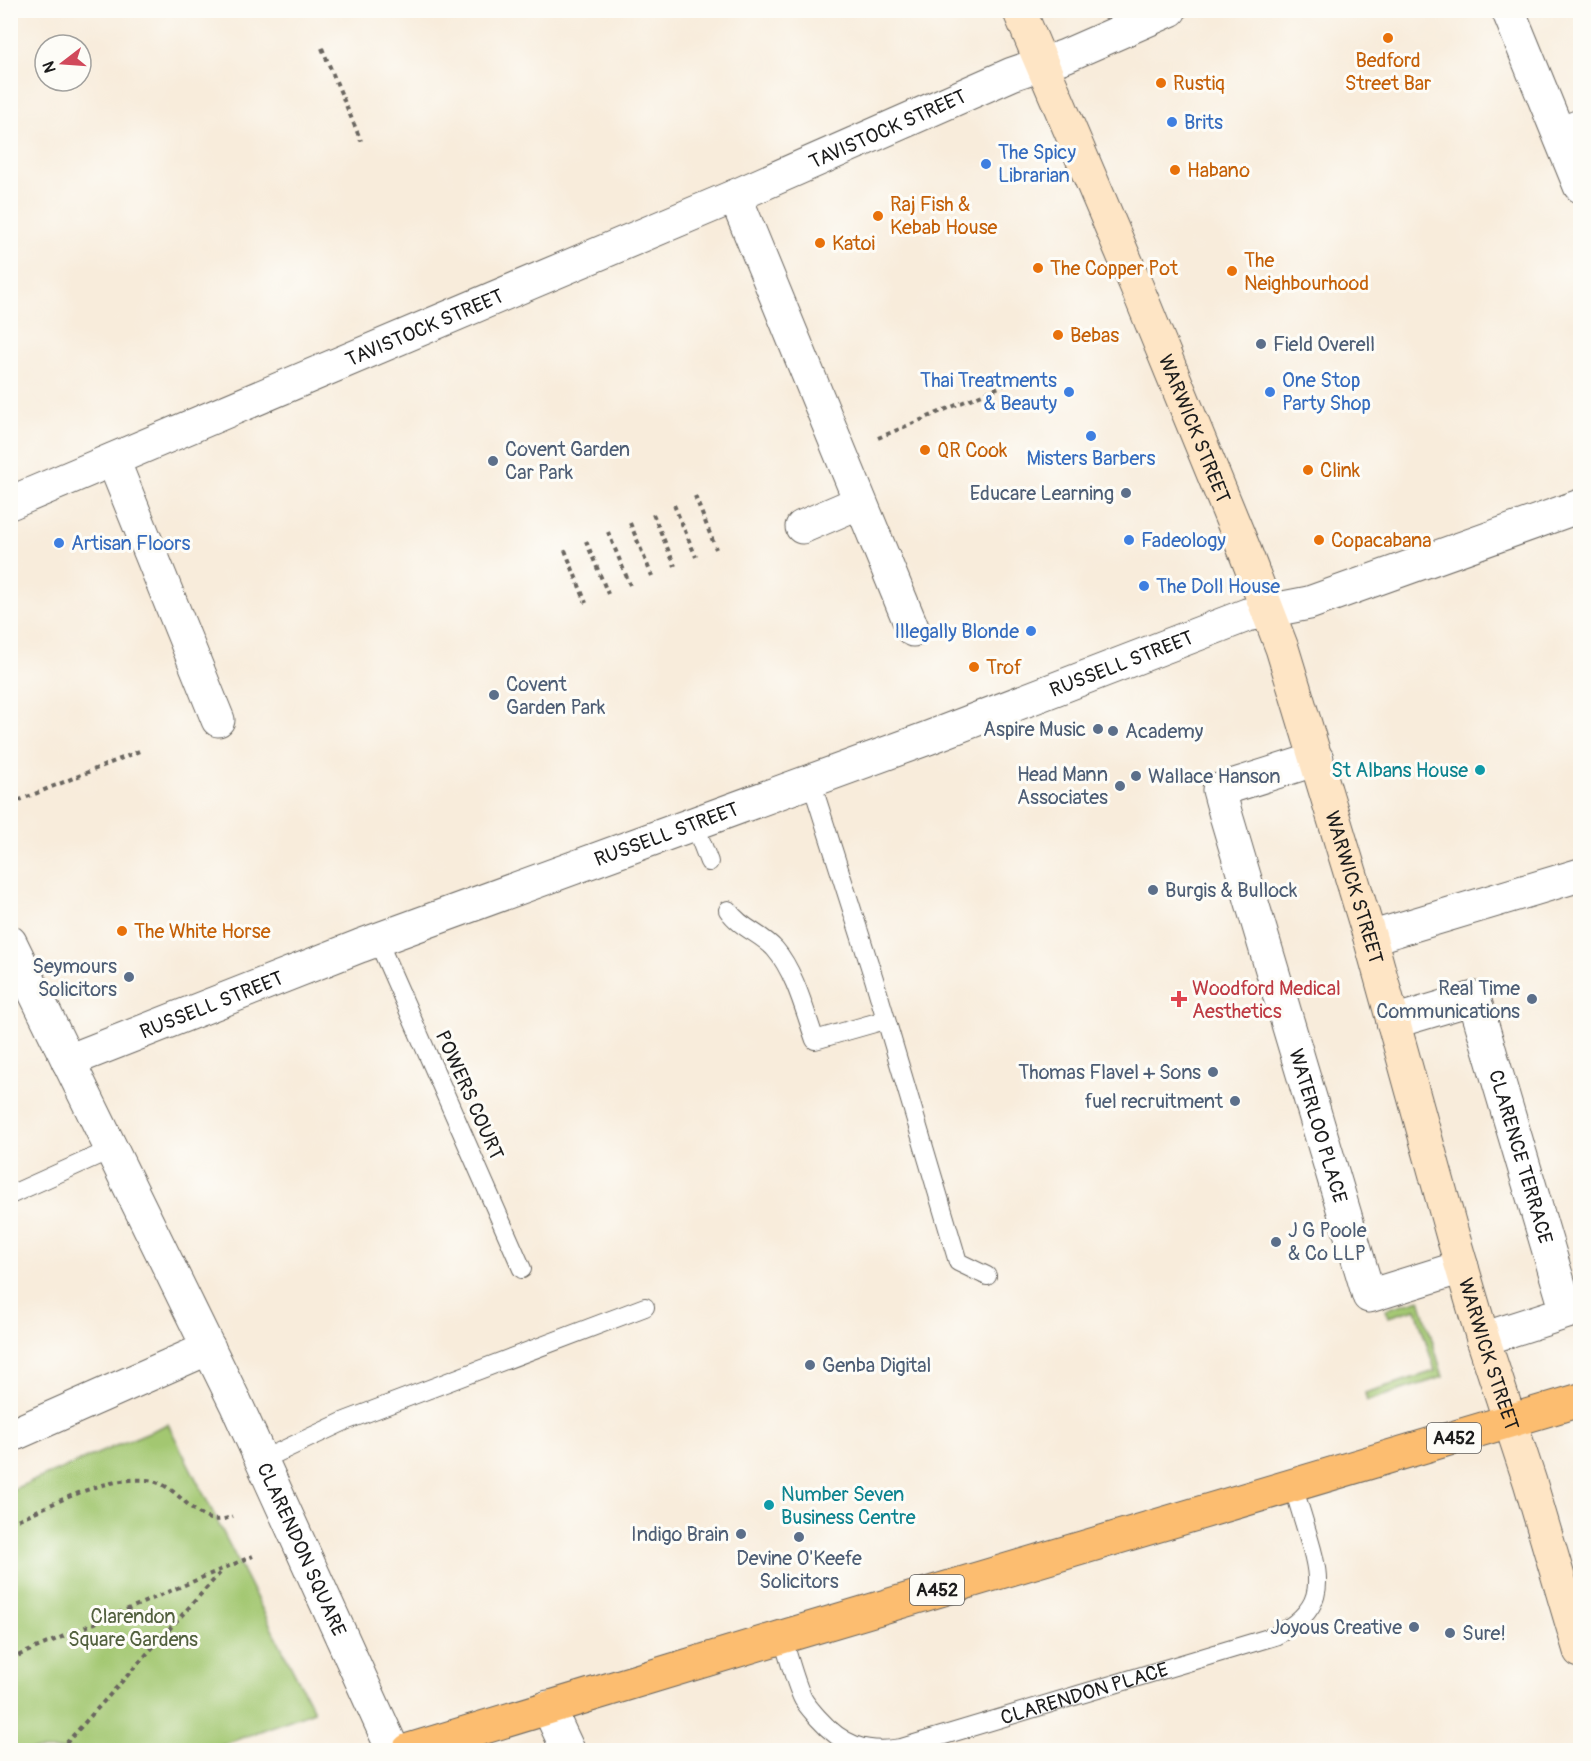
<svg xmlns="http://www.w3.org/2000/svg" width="1591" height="1761" font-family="Pangolin,sans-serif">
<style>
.green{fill:#a3c771;stroke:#607246;stroke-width:1.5}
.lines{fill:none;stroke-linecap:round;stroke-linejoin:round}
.service-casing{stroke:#69655f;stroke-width:20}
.minor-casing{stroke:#69655f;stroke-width:35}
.tertiary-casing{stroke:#69655f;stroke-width:35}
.secondary-casing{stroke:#69655f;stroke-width:35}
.trunk-casing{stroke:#69655f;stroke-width:35}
.path{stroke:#69655f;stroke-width:4;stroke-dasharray:4.5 4.5;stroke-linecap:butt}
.service{stroke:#fff;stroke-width:18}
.minor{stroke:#fff;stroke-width:33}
.tertiary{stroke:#fff;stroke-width:33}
.secondary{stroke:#fee5c5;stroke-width:33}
.trunk{stroke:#fcbd6f;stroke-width:33}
.food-dot{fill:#e8710a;stroke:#fdfcf7;stroke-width:2}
.shop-dot{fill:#3f7fe0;stroke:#fdfcf7;stroke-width:2}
.service-dot{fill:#5c6f8a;stroke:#fdfcf7;stroke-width:2}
.culture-dot{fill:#0f9aa8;stroke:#fdfcf7;stroke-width:2}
.health-dot{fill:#e0444e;stroke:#fdfcf7;stroke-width:2}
.labels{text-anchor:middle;stroke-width:6;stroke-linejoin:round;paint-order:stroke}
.shield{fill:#fdfcf7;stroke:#605f5e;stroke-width:1.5}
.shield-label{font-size:18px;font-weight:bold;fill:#1c1c1c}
.food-label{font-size:20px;fill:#c56008;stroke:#fdfcf7;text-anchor:start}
.shop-label{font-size:20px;fill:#366cbe;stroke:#fdfcf7;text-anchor:start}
.street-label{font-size:20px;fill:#1c1c1c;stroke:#fdfcf7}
.service-label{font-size:20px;fill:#4e5e75;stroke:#fdfcf7;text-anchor:start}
.culture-label{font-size:20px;fill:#0d838f;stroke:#fdfcf7;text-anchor:end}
.health-label{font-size:20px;fill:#be3a42;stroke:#fdfcf7;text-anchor:start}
.park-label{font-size:20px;fill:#52603e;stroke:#fdfcf7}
</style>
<rect width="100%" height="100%" fill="#fdfcf7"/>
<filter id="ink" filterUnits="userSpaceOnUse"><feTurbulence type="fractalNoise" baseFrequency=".0167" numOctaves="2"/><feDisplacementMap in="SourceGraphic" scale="12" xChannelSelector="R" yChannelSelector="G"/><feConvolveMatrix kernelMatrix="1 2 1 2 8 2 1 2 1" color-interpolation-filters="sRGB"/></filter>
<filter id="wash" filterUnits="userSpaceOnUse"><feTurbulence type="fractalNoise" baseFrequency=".008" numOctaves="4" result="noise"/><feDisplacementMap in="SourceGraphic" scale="24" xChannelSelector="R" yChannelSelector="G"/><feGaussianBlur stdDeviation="1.35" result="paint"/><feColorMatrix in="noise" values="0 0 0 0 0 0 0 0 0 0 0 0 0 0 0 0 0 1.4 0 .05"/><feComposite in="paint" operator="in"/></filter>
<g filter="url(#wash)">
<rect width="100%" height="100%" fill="#f8ecdb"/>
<g class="green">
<polygon points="1420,1299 1443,1377 1367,1401 1365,1393 1435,1371 1416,1309 1388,1317 1386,1309"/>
<polygon points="168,1424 314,1711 209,1750 11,1750 11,1490"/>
</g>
</g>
<g filter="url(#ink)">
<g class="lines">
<g class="service-casing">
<g id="service">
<polyline points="1557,127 1580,118"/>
<polyline points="811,781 874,979 958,1262 987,1276"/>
<polyline points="694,823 709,862"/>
<path d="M 728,910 C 740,928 762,934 775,949 C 795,972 805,1012 815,1040 L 885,1020"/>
<polyline points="377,939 522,1269"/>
<polyline points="10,1195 112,1149"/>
<polyline points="262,1460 345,1421 645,1307"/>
<path id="s1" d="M 782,1637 C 789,1657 794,1680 803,1699 C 807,1706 813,1712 818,1718 C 842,1745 865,1754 901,1748 L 1275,1636 C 1323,1611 1323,1586 1309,1539 C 1304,1521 1298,1503 1293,1485"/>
</g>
</g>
<g class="minor-casing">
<g id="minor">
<polyline points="1508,10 1580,186"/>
<polyline points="735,196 913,630"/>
<polyline points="113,460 218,720"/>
<path id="s2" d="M 10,503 L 735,196 L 1012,74 L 1065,56 L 1170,10"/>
<polyline points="802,527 860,502"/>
<path id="s3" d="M 1317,759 L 1219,790 L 1225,812 L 1369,1296 L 1462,1267"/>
<polyline points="1370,938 1580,875"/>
<path id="s4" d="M 1393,1022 L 1474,998 L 1567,1312 L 1483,1339"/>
<path id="s5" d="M 68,1061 L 360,946 L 928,738 L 1247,615 L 1309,603 L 1580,506"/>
<polyline points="10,1436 209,1348"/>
<polyline points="548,1707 568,1750"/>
</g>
</g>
<g class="tertiary-casing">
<g id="tertiary">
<path id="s6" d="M 10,942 L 236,1404 L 393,1750"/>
</g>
</g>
<g class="secondary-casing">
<g id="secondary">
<path id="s7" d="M 1019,10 L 1136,285 L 1244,549 L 1282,648 L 1370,938 L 1453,1237 L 1483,1339 L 1530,1482 L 1580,1651"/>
</g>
</g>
<g class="trunk-casing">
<polyline id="trunk" points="409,1750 782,1637 1580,1400"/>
</g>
<g class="path">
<polyline points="322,48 361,141"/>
<polyline points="878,438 1025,376"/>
<polyline points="695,496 716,549"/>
<polyline points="674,505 696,557"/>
<polyline points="653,514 675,566"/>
<polyline points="630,523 652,576"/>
<polyline points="608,532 630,585"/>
<polyline points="586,541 608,594"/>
<polyline points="565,550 586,603"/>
<polyline points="10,804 142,750"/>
<path d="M 10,1523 C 50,1506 103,1476 147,1480 C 175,1483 188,1512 210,1519 C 218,1521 226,1519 233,1516"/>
<polyline points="10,1659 253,1556"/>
<polyline points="60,1750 220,1573"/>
</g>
<use href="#service" class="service"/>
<use href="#minor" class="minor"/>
<use href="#tertiary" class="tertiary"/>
<use href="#secondary" class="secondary"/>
<use href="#trunk" class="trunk"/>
</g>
</g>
<g class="food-dot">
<circle cx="1388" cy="38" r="6"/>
<circle cx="1161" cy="83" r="6"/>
<circle cx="1175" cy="170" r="6"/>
<circle cx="878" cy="216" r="6"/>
<circle cx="820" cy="243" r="6"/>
<circle cx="1038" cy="268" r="6"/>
<circle cx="1232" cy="271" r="6"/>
<circle cx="1058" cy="335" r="6"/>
<circle cx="925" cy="450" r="6"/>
<circle cx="1308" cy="470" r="6"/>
<circle cx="1319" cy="540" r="6"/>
<circle cx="974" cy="667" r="6"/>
<circle cx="122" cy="931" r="6"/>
</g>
<g class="shop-dot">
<circle cx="1172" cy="122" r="6"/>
<circle cx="986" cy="164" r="6"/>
<circle cx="1069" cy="392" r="6"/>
<circle cx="1270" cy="392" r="6"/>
<circle cx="1091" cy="436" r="6"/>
<circle cx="1129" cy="540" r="6"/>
<circle cx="59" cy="543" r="6"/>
<circle cx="1144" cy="586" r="6"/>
<circle cx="1031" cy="631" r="6"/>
</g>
<g class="service-dot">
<circle cx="1261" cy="344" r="6"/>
<circle cx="493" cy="461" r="6"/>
<circle cx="1126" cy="493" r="6"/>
<circle cx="494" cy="695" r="6"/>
<circle cx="1098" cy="729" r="6"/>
<circle cx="1113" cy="731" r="6"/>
<circle cx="1136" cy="776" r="6"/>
<circle cx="1120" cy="786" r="6"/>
<circle cx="1153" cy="890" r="6"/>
<circle cx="129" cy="977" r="6"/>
<circle cx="1532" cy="999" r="6"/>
<circle cx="1213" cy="1072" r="6"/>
<circle cx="1235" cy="1101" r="6"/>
<circle cx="1276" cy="1242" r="6"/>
<circle cx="810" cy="1365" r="6"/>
<circle cx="741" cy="1534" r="6"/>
<circle cx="799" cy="1537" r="6"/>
<circle cx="1414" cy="1627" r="6"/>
<circle cx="1450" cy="1633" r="6"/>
</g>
<g class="culture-dot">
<circle cx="1480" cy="770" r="6"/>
<circle cx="769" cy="1505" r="6"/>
</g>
<path class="health-dot" d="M1176 990h6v6h6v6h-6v6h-6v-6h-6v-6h6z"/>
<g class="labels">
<g class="shield">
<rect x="1427" y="1423" width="54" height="30" rx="4.5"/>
<rect x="910" y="1575" width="54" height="30" rx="4.5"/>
</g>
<g class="shield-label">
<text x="1454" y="1444">A452</text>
<text x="937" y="1596">A452</text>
</g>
<g class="food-label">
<text x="1388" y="67" text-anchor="middle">Bedford<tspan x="1388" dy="23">Street Bar</tspan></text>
<text x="1173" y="90">Rustiq</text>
<text x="1187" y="177">Habano</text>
<text x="890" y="211">Raj Fish &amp;<tspan x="890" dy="23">Kebab House</tspan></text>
<text x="832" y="250">Katoi</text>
<text x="1244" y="267">The<tspan x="1244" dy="23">Neighbourhood</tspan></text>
<text x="1050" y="275">The Copper Pot</text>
<text x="1070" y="342">Bebas</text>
<text x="937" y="457">QR Cook</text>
<text x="1320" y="477">Clink</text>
<text x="1331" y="547">Copacabana</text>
<text x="986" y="674">Trof</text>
<text x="134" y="938">The White Horse</text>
</g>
<g class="shop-label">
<text x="1184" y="129">Brits</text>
<text x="998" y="159">The Spicy<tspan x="998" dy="23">Librarian</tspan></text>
<text x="1057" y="387" text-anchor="end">Thai Treatments<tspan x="1057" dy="23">&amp; Beauty</tspan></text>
<text x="1282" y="387">One Stop<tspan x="1282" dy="23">Party Shop</tspan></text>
<text x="1091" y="465" text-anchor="middle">Misters Barbers</text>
<text x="1141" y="547">Fadeology</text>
<text x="71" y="550">Artisan Floors</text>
<text x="1156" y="593">The Doll House</text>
<text x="1019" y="638" text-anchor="end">Illegally Blonde</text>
</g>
<g class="street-label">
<text dy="7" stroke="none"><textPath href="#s2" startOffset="954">TAVISTOCK STREET</textPath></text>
<text dy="7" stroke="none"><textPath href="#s2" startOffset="450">TAVISTOCK STREET</textPath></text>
<text dy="7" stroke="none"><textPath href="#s7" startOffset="454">WARWICK STREET</textPath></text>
<text dy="7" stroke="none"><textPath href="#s5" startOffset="1126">RUSSELL STREET</textPath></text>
<text dy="7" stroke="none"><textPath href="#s5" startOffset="640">RUSSELL STREET</textPath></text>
<text dy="7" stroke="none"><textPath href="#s7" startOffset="940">WARWICK STREET</textPath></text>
<text dy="7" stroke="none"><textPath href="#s5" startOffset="154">RUSSELL STREET</textPath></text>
<text transform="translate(470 1095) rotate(66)" y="7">POWERS COURT</text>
<text dy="7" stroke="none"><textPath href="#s3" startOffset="453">WATERLOO PLACE</textPath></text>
<text dy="7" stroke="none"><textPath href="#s4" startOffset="250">CLARENCE TERRACE</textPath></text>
<text dy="7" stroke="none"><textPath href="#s7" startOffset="1426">WARWICK STREET</textPath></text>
<text dy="7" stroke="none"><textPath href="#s6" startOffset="674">CLARENDON SQUARE</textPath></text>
<text dy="7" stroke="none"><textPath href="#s1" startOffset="374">CLARENDON PLACE</textPath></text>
</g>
<g class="service-label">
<text x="1273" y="351">Field Overell</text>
<text x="505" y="456">Covent Garden<tspan x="505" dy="23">Car Park</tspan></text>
<text x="1114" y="500" text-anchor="end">Educare Learning</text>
<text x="506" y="691">Covent<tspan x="506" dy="23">Garden Park</tspan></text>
<text x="1086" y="736" text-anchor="end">Aspire Music</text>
<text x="1125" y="738">Academy</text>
<text x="1108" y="781" text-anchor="end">Head Mann<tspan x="1108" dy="23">Associates</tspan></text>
<text x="1148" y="783">Wallace Hanson</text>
<text x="1165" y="897">Burgis &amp; Bullock</text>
<text x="117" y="973" text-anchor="end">Seymours<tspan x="117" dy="23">Solicitors</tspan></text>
<text x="1520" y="995" text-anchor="end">Real Time<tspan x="1520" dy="23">Communications</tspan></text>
<text x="1201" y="1079" text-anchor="end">Thomas Flavel + Sons</text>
<text x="1223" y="1108" text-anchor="end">fuel recruitment</text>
<text x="1288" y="1237">J G Poole<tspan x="1288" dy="23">&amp; Co LLP</tspan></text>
<text x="822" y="1372">Genba Digital</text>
<text x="729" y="1541" text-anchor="end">Indigo Brain</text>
<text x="799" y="1565" text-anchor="middle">Devine O'Keefe<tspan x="799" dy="23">Solicitors</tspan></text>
<text x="1402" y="1634" text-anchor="end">Joyous Creative</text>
<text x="1462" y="1640">Sure!</text>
</g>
<g class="culture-label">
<text x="1468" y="777">St Albans House</text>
<text x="781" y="1501" text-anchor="start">Number Seven<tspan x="781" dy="23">Business Centre</tspan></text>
</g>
<g class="health-label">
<text x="1192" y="995">Woodford Medical<tspan x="1192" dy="23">Aesthetics</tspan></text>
</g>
<g class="park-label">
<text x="133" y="1623">Clarendon<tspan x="133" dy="23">Square Gardens</tspan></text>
</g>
</g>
<rect width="1591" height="1761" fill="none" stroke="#fdfcf7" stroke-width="36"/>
<g transform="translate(63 63) rotate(253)"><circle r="28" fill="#fdfcf7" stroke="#a3a29f" stroke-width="1.5"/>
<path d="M0-4.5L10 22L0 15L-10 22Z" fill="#d1495b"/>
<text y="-9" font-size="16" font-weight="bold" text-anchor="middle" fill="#1c1c1c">N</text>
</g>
</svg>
